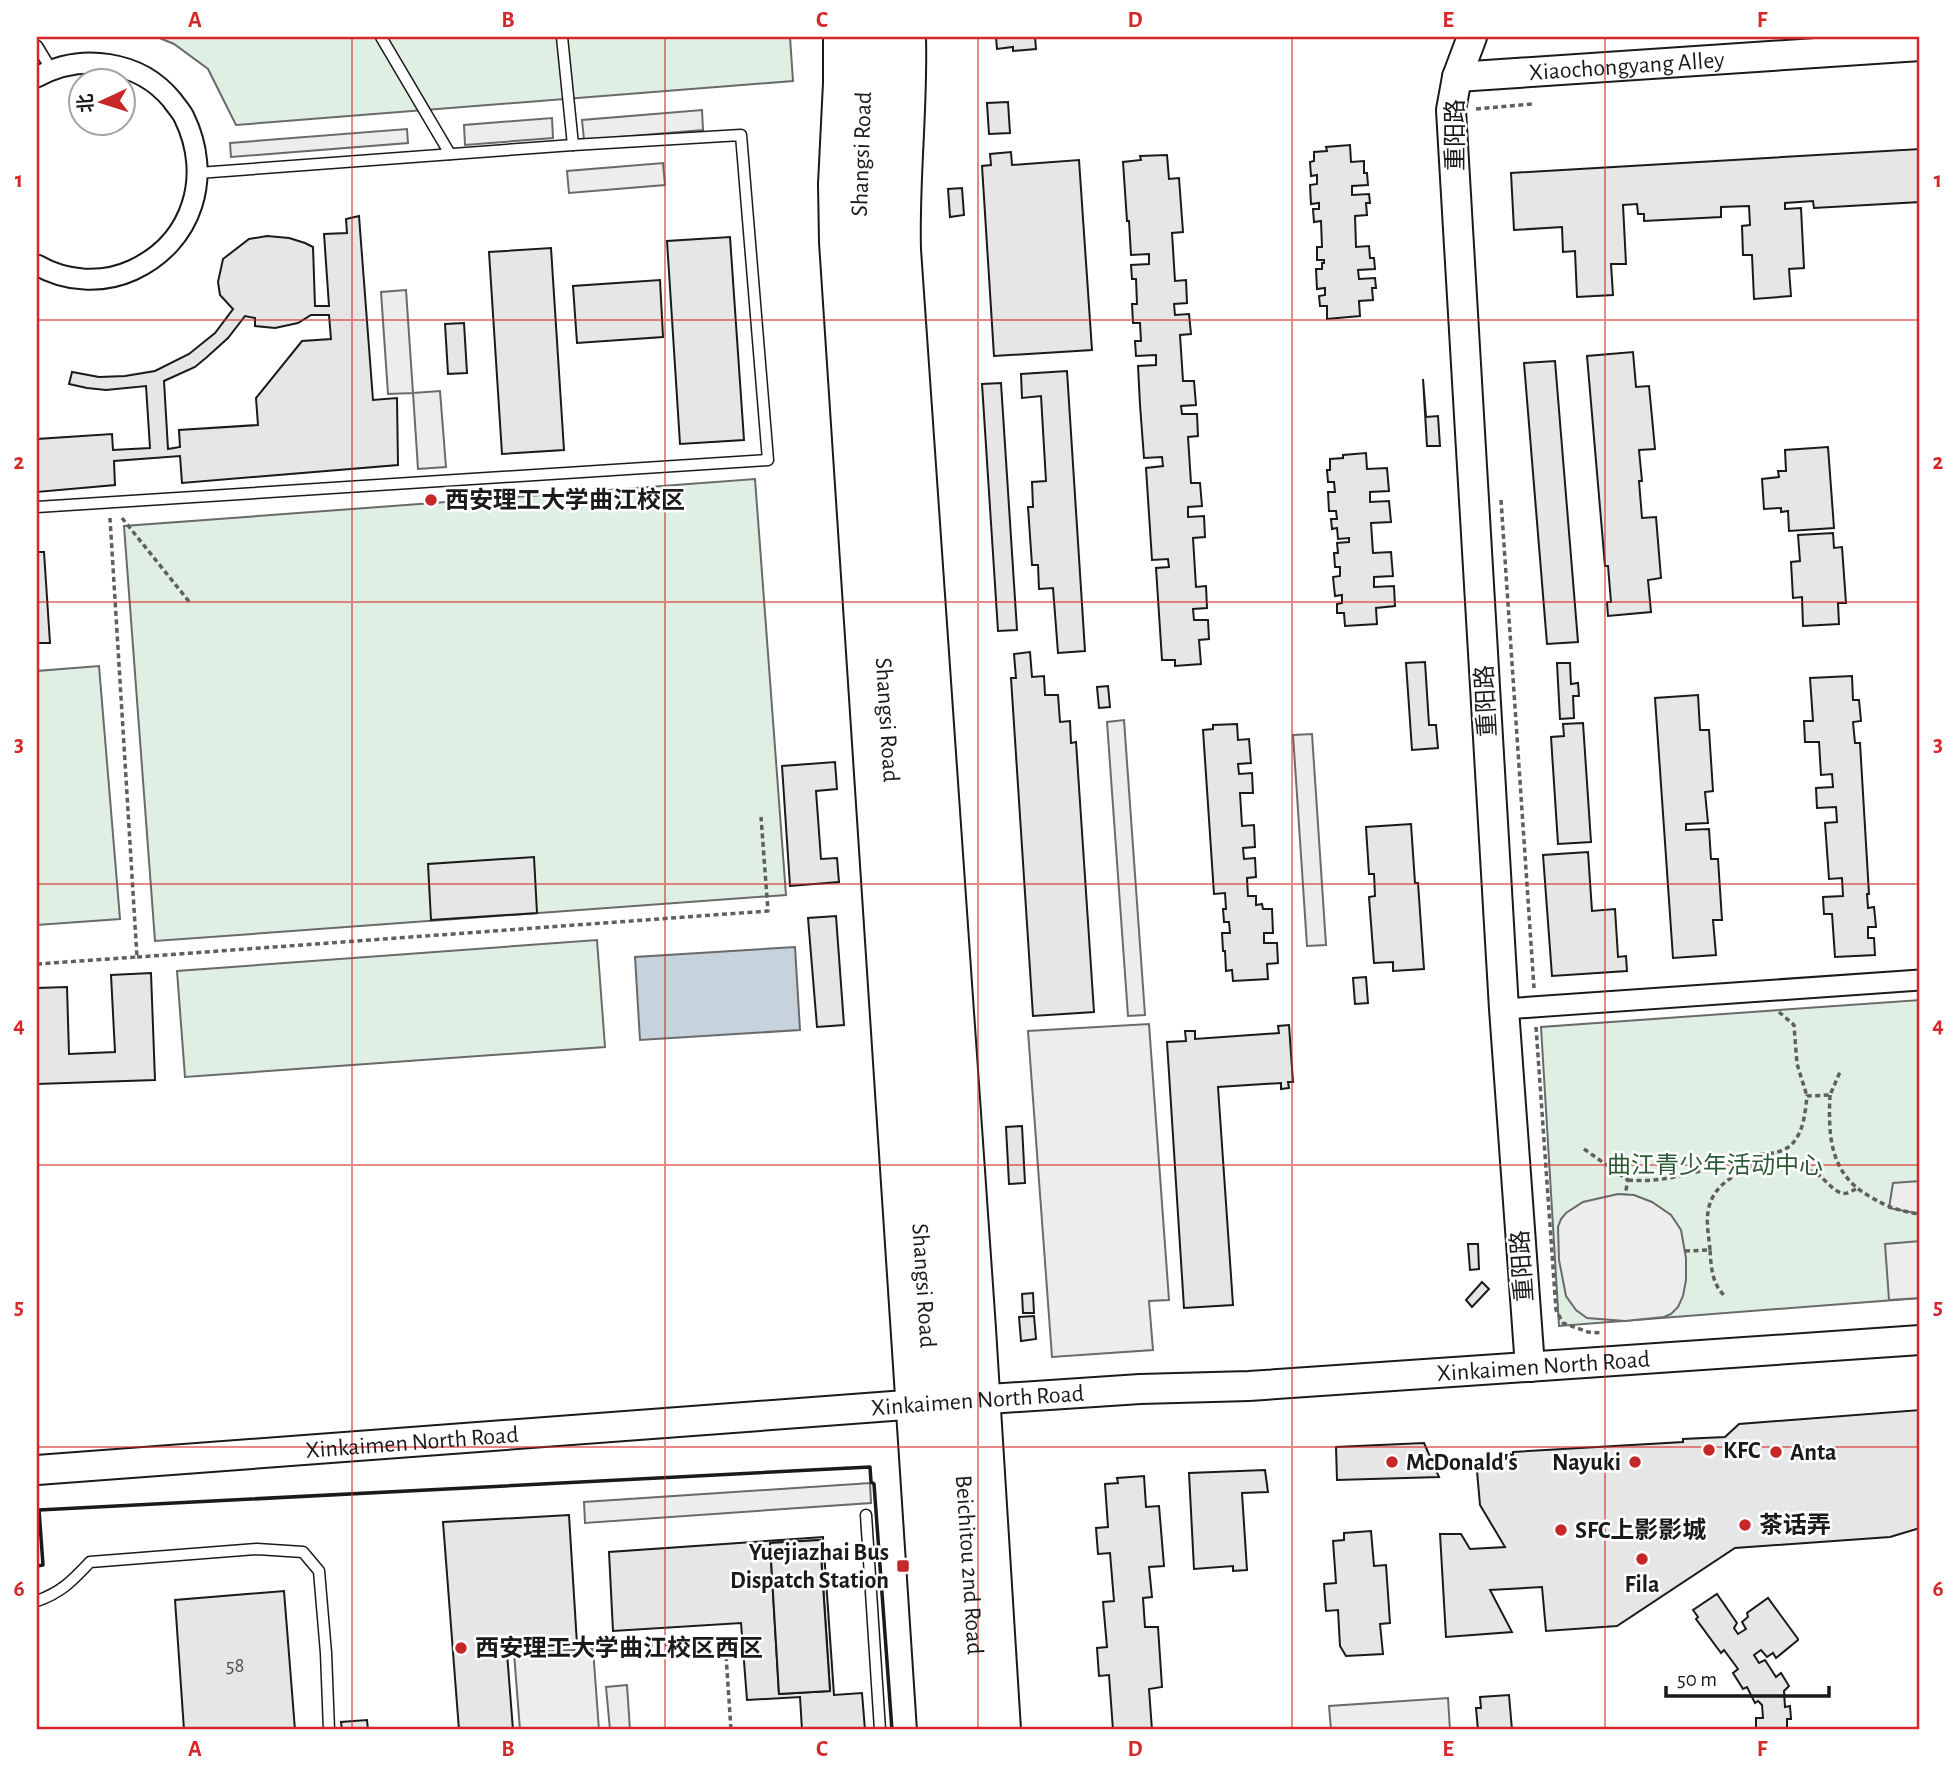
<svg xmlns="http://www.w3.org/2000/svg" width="1957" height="1767" font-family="'Alegreya Sans','Noto Sans SC',sans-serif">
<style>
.green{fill:#e0efe3;stroke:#6a6a6a;stroke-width:2}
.parking{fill:#ededed;stroke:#6a6a6a;stroke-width:2}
.water{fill:#c6d2dc;stroke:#6a6a6a;stroke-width:2}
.building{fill:#e6e6e6;stroke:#1a1a1a;stroke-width:2;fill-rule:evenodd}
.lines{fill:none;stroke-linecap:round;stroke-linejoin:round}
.lane-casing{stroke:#1a1a1a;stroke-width:13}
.street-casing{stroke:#1a1a1a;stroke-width:23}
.secondary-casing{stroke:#1a1a1a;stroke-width:32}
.path{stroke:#5f5f5f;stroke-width:3.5;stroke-dasharray:5 3.5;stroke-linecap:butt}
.lane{stroke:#fff;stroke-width:10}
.street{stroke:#fff;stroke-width:19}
.secondary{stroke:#fff;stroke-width:28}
.wall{stroke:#1a1a1a;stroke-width:3.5}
.grid{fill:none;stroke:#d62828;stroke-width:2;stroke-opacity:0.55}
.poi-dot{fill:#c62828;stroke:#fff;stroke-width:2.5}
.labels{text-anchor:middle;stroke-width:5;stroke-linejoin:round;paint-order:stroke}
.number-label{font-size:21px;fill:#4d4d4d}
.street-label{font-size:24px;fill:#1a1a1a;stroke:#fff}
.poi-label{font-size:24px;font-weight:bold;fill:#1a1a1a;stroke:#fff;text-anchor:start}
.park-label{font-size:24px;fill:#2b5a34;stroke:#fff}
.neatline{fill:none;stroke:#d62828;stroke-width:2.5}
.grid-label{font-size:23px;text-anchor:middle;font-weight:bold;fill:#d62828}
</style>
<rect width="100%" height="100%" fill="#fff"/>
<g class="green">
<polygon points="157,37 790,37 793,81 236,125 208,69 174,44"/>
<polygon points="755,479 786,895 155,941 124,526"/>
<polygon points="99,666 120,919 37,925 37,671"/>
<polygon points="597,940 605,1047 185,1077 177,971"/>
<polygon points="1920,1000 1920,1298 1559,1326 1541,1027"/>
</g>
<g class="parking">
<polygon points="702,110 703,130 584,140 582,120"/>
<polygon points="552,118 553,138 465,145 464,125"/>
<polygon points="407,129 408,143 231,157 230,143"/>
<polygon points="663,163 665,185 569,193 567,171"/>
<polygon points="406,290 413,393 440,391 446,467 418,469 413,393 388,394 381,292"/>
<polygon points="1124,720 1145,1015 1128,1016 1107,722"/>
<polygon points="1312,734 1326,945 1307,946 1293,735"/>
<polygon points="1149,1024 1169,1300 1149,1301 1153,1350 1052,1357 1028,1031"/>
<polygon points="1920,1181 1920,1214 1889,1208 1893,1183"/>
<polygon points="1618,1194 1634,1195 1652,1202 1671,1215 1681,1230 1686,1258 1686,1280 1683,1296 1678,1307 1671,1314 1664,1317 1625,1321 1587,1318 1576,1310 1566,1296 1559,1260 1558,1227 1561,1219 1566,1213 1583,1202"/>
<polygon points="1920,1241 1920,1298 1889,1300 1885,1244"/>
<polygon points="870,1483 871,1503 585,1523 584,1502"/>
<polygon points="593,1649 599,1730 520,1730 514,1653"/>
<polygon points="627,1685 630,1730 610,1730 606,1687"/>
<polygon points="1448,1698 1450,1730 1331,1730 1329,1706"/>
</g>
<polygon class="water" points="795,947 800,1030 640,1040 635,957"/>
<g class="building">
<polygon points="996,37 1035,37 1036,49 1013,51 1013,47 997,49"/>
<polygon points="1008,102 1010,133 989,134 987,103"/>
<polygon points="1350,145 1351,162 1364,161 1364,173 1367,173 1368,185 1352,186 1352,195 1369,194 1370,203 1366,203 1367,215 1355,216 1356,247 1369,246 1370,258 1374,258 1375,269 1358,270 1359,279 1375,278 1376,288 1372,288 1373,300 1359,301 1360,316 1327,319 1327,306 1320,306 1319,296 1325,295 1325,288 1317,289 1316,269 1322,269 1322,263 1324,263 1324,260 1317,260 1317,247 1322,247 1321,221 1314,222 1313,209 1319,209 1319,203 1311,204 1310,185 1317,184 1317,175 1311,176 1310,162 1314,161 1314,152 1327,151 1326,147"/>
<polygon points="1920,149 1920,202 1814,208 1813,201 1785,203 1785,209 1801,208 1804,268 1789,269 1791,296 1754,299 1752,255 1743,255 1742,226 1750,225 1749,206 1721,207 1721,217 1644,221 1644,214 1638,214 1637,204 1623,205 1626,264 1611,264 1613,295 1577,297 1575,251 1563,252 1562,227 1514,230 1511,173"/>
<polygon points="1011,152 1012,165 1079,160 1092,350 994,356 982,166 991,165 990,154"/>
<polygon points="1167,155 1169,179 1179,178 1183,232 1172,233 1175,281 1186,280 1187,303 1174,304 1175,315 1189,314 1191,334 1180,335 1183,381 1194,381 1196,405 1181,406 1182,414 1197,414 1198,436 1188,437 1191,483 1200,483 1202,506 1188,507 1188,517 1204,516 1205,537 1193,538 1196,587 1206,586 1207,608 1193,609 1194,620 1208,620 1209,639 1199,640 1201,664 1175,666 1175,660 1162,660 1156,568 1169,567 1168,559 1152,560 1146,468 1163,466 1162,457 1144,458 1140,405 1138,366 1156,365 1156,355 1136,356 1135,341 1141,341 1140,323 1133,323 1132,304 1137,304 1136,279 1132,279 1131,265 1149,264 1149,254 1131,255 1129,221 1127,221 1123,162 1141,160 1140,156"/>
<polygon points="962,188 964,215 950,217 948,189"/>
<path d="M 359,216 L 373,400 L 397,398 L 398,465 L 182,483 L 180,456 L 114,461 L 115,485 L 37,492 L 37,439 L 112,434 L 113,450 L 150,448 L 146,386 L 106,390 L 87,388 L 69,384 L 72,372 L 99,377 L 125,376 L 155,371 L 189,354 L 215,333 L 233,309 L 220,295 L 218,282 L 223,259 L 249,239 L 267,236 L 289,238 L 305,243 L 313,247 L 315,306 L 329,306 L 324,234 L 347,233 L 346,219 ZM 311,315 L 329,315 L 331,339 L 302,341 L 256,398 L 258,425 L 179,430 L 180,447 L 168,449 L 164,381 L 195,367 L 207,357 L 228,338 L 245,316 L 255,318 L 255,326 L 275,328 L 298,323 Z"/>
<polygon points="730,237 744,440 680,444 667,241"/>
<polygon points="551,248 564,450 502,454 489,252"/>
<polygon points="660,280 663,337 577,343 573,286"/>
<polygon points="464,323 467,373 447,374 448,374 445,324"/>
<polygon points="1633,352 1636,387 1649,386 1655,449 1639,450 1642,481 1639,481 1642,518 1656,517 1661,578 1648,580 1651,612 1608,616 1607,602 1611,602 1608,566 1605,566 1587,356"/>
<polygon points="1555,361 1578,642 1547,644 1524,363"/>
<polygon points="1067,371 1085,651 1058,653 1053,588 1039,589 1038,565 1032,565 1028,507 1033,507 1032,482 1046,481 1041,396 1022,398 1021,374"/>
<polygon points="1423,379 1426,417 1438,416 1440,446 1427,446"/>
<polygon points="1001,383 1017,630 998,631 982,384"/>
<polygon points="1828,447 1834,528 1789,531 1788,511 1781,512 1781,508 1764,509 1762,479 1779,477 1778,471 1786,471 1785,450"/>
<polygon points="1366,453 1367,469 1387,468 1389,491 1370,492 1370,502 1389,501 1391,522 1371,523 1373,553 1391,552 1393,576 1374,577 1374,587 1394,586 1395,606 1376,608 1377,624 1345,626 1344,613 1337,613 1337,604 1342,603 1342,595 1335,596 1333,577 1340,576 1340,567 1335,567 1334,553 1338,553 1337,543 1349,542 1349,538 1338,539 1337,528 1332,529 1331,519 1337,519 1336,511 1329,511 1328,492 1335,492 1334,482 1328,482 1327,470 1330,470 1330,459 1343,458 1343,455"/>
<polygon points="1833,533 1834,548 1842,547 1846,603 1838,603 1839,624 1803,626 1802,597 1793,598 1791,562 1800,561 1798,535"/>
<polygon points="37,552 44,552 50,643 37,643"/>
<polygon points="1030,652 1032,677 1044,676 1045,695 1058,695 1060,722 1070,721 1071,743 1076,742 1094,1012 1033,1016 1011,678 1016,678 1014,654"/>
<polygon points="1425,662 1429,725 1436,725 1438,748 1412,750 1406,663"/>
<polygon points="1557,663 1570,663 1571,684 1578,683 1579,696 1573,696 1574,718 1560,719"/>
<polygon points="1852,676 1853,700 1859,700 1861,721 1853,722 1855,743 1860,743 1869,894 1867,894 1868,908 1874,907 1876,927 1868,927 1868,938 1874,938 1875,955 1835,957 1832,914 1824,914 1823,897 1843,896 1842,878 1829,879 1825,823 1837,822 1836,807 1817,808 1816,788 1833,787 1832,774 1821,775 1819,742 1805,742 1804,721 1813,721 1810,678"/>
<polygon points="1108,686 1110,707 1099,708 1097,687"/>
<polygon points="1698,695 1700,730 1709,730 1713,791 1705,792 1708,823 1686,824 1686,830 1709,829 1711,859 1718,859 1722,920 1713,920 1716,955 1673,958 1655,698"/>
<polygon points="1583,723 1591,842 1558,844 1551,737 1564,736 1563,724"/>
<polygon points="1237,724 1238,740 1249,739 1251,763 1238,764 1239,774 1252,773 1253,793 1240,793 1242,826 1254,825 1255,847 1243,848 1244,859 1255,858 1256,877 1247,878 1248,896 1256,896 1256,905 1262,904 1263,909 1272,909 1273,933 1264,933 1264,943 1277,943 1278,963 1267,964 1268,979 1233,981 1232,970 1226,971 1225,951 1223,951 1222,933 1230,933 1229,922 1224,922 1223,909 1226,909 1225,893 1214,894 1203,730 1213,729 1213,725"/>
<polygon points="835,762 837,789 816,791 821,859 837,858 839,882 790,886 782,766"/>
<polygon points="1411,824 1415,883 1418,883 1424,969 1393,971 1393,962 1374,963 1369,897 1375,896 1374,874 1369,874 1366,827"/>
<polygon points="1588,852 1592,911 1615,909 1618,957 1626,956 1627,971 1552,976 1543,855"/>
<polygon points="534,857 537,913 431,920 428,864"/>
<polygon points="836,916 844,1025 817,1027 808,918"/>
<polygon points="151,973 155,1080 37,1084 37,988 67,987 69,1054 115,1052 111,975"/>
<polygon points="1366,977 1368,1003 1355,1004 1353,978"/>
<polygon points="1289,1025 1293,1082 1288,1082 1289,1088 1281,1089 1281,1083 1218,1087 1233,1305 1184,1308 1167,1042 1186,1041 1185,1031 1195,1031 1195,1039 1279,1033 1278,1026"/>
<polygon points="1022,1126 1025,1183 1009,1184 1006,1127"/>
<polygon points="1468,1244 1478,1244 1479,1269 1470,1270"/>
<polygon points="1482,1282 1489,1289 1472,1307 1466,1300"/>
<polygon points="1033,1293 1034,1313 1023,1313 1022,1294"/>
<polygon points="1034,1316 1036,1339 1021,1341 1019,1317"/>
<polygon points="1920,1410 1920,1528 1890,1537 1735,1548 1617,1626 1546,1631 1542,1587 1490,1590 1512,1632 1446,1637 1440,1534 1461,1534 1470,1549 1505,1547 1480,1505 1477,1471 1510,1454 1513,1456 1513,1452 1683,1442 1683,1439 1725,1437 1739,1424"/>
<polygon points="1424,1443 1439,1477 1337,1480 1336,1447"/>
<polygon points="1265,1470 1268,1492 1242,1493 1247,1570 1233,1571 1233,1566 1194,1569 1189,1473"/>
<polygon points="1144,1476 1146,1507 1159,1506 1164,1566 1149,1567 1152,1597 1143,1598 1145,1627 1158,1627 1162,1687 1149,1689 1152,1730 1113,1730 1109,1675 1099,1676 1097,1648 1107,1647 1103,1602 1114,1601 1110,1553 1098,1554 1096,1528 1108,1527 1105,1484 1118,1483 1117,1478"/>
<polygon points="569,1515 577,1644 509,1648 509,1653 507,1653 513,1730 459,1730 443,1522"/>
<polygon points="1371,1531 1374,1566 1386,1565 1390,1623 1380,1624 1383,1654 1346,1656 1340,1646 1338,1610 1326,1611 1324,1584 1336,1583 1333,1541 1344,1540 1344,1533"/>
<path d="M 823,1537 L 834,1695 L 862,1693 L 865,1730 L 802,1730 L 800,1697 L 747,1700 L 741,1623 L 613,1631 L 609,1552 ZM 820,1540 L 830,1691 L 779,1694 L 770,1543 Z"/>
<polygon points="820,1540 830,1691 779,1694 770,1543"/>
<polygon points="284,1591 295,1730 184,1730 175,1600"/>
<polygon points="1717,1594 1737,1623 1734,1628 1738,1634 1746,1629 1742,1622 1748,1617 1747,1613 1768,1598 1798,1639 1798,1640 1776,1658 1773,1653 1767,1657 1761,1650 1754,1655 1759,1663 1765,1660 1776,1677 1781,1673 1789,1686 1784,1691 1785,1707 1790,1706 1791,1719 1787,1719 1787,1730 1756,1730 1756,1718 1763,1718 1762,1705 1758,1701 1755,1703 1747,1687 1743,1689 1733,1673 1738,1669 1724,1650 1721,1653 1696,1619 1698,1617 1693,1610"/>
<polygon points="1509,1695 1512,1730 1478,1730 1476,1708 1481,1708 1480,1697"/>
<polygon points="367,1720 368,1730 342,1730 341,1722"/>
</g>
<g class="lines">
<g class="lane-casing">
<g id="lane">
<polyline points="381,37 450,154"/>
<polyline points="37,46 51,69"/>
<polyline points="198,173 573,145 562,37"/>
<polyline points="37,507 768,460 741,135 573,145"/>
<polyline points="866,1515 880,1730"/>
<path d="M 37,1601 C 62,1592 72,1581 90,1562 L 257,1549 L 303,1552 L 319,1571 L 326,1653 L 329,1730"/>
</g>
</g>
<g class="street-casing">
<g id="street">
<path d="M 37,77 C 81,53 139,60 172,100 C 176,106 181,111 184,117 C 213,176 193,242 133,270 C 103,284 66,282 37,265"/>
<polyline points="1504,1009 1920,980"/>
</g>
</g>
<g class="secondary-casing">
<g id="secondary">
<polyline points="838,37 838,83 833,184 834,242 932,1730"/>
<path id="s1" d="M 862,37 L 864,64 L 858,206 L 858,262 L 932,1403 L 956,1730"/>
<path id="s2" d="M 888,37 L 889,81 L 881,225 L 885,306 L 981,1730"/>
<path d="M 911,37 C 913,108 904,179 906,250 L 981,1329 L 1006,1730"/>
<polyline points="1472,37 1457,77 1451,110 1504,1009 1530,1367"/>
<path id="s3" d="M 1457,77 L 1920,46"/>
<path id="s4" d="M 37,1470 L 959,1401 L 1140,1389 L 1249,1386 L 1920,1340"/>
</g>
</g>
<g class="path">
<polyline points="1476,109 1533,104"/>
<polyline points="1501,500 1534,988"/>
<polyline points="122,518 191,604"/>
<polyline points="137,957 768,911 761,817"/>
<polyline points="37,964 137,957 110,518"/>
<polyline points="1779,1012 1794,1025 1797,1064 1807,1096"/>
<polyline points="1536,1027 1556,1310 1563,1323 1588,1332 1602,1333"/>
<path d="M 1830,1095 C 1828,1136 1830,1174 1869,1196 C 1887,1207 1899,1211 1920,1214"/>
<polyline points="1584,1149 1628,1180 1625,1195"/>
<path d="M 1628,1180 C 1658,1183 1690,1174 1718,1166 C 1727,1163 1735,1158 1743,1156 C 1758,1153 1778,1156 1790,1146 C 1804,1133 1805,1113 1807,1096 L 1830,1095 L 1840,1072"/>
<path d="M 1710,1250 C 1709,1237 1706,1224 1708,1212 C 1713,1173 1768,1157 1800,1167 C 1807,1169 1814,1172 1820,1176 C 1826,1181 1833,1190 1841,1193 C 1846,1195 1851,1191 1856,1189"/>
<path d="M 1685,1251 L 1710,1250 C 1711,1266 1712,1285 1725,1296"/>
<polyline points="597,1649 725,1640 731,1730"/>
</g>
<use href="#lane" class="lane"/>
<use href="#street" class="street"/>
<use href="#secondary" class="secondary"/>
<polyline class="wall" points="37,1566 43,1565 39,1510 870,1467 871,1482 874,1484 892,1730"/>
</g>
<path class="grid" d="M 352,37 L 352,1730M 665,37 L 665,1730M 978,37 L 978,1730M 1292,37 L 1292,1730M 1605,37 L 1605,1730M 37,320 L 1920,320M 37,602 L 1920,602M 37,884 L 1920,884M 37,1165 L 1920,1165M 37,1447 L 1920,1447"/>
<g class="poi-dot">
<circle cx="431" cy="500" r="7"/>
<circle cx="1709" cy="1450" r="7"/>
<circle cx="1776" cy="1452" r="7"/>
<circle cx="1392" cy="1462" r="7"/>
<circle cx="1635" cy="1462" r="7"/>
<circle cx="1745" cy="1525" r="7"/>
<circle cx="1561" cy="1530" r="7"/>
<circle cx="1642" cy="1559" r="7"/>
<rect x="896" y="1559" width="14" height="14" rx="3.5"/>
<circle cx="461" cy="1648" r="7"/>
</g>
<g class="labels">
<g class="number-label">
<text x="235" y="1672">58</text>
</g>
<g class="street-label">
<text dy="8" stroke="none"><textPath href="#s3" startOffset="170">Xiaochongyang Alley</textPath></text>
<text transform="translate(1455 135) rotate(-90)" y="8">重阳路</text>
<text transform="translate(861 154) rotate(-88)" y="8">Shangsi Road</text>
<text transform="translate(1486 701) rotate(-93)" y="8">重阳路</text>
<text dy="8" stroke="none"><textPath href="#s1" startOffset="684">Shangsi Road</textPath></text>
<text transform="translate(1522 1266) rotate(-94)" y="8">重阳路</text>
<text dy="8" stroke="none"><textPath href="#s1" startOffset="1251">Shangsi Road</textPath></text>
<text dy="8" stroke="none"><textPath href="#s4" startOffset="1510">Xinkaimen North Road</textPath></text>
<text dy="8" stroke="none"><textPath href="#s4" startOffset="943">Xinkaimen North Road</textPath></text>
<text dy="8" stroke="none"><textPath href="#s4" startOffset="376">Xinkaimen North Road</textPath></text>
<text dy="8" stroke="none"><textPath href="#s2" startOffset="1531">Beichitou 2nd Road</textPath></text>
</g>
<g class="poi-label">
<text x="445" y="508">西安理工大学曲江校区</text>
<text x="1723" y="1458">KFC</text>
<text x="1790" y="1460">Anta</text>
<text x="1406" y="1470">McDonald's</text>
<text x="1621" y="1470" text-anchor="end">Nayuki</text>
<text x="1759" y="1533">茶话弄</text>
<text x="1575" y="1538">SFC上影影城</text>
<text x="889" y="1560" text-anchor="end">Yuejiazhai Bus<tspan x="889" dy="28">Dispatch Station</tspan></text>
<text x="1642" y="1592" text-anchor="middle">Fila</text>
<text x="475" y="1656">西安理工大学曲江校区西区</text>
</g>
<g class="park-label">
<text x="1715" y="1173">曲江青少年活动中心</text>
</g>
</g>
<rect width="1957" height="1767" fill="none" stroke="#ffffff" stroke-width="77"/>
<g transform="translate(102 102) rotate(266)"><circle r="33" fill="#ffffff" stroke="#a3a3a3" stroke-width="2"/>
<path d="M0-5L12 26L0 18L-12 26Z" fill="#c62828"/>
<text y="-10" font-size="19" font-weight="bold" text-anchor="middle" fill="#1a1a1a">北</text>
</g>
<path d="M1666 1686v10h163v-10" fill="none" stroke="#1a1a1a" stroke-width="3.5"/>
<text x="1677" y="1686" font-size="21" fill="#1a1a1a" stroke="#ffffff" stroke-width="5" paint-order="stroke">50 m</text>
<rect x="38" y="38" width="1880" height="1690" class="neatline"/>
<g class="grid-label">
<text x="195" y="27">A</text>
<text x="508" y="27">B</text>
<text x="822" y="27">C</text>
<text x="1135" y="27">D</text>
<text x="1448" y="27">E</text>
<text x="1762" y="27">F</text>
<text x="19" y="187">1</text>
<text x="1938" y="187">1</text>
<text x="19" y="469">2</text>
<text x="1938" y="469">2</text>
<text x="19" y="751">3</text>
<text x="1938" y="751">3</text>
<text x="19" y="1032">4</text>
<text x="1938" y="1032">4</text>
<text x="19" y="1314">5</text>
<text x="1938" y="1314">5</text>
<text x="19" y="1596">6</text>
<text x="1938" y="1596">6</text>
<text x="195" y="1756">A</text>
<text x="508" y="1756">B</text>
<text x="822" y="1756">C</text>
<text x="1135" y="1756">D</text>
<text x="1448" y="1756">E</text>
<text x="1762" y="1756">F</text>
</g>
</svg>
